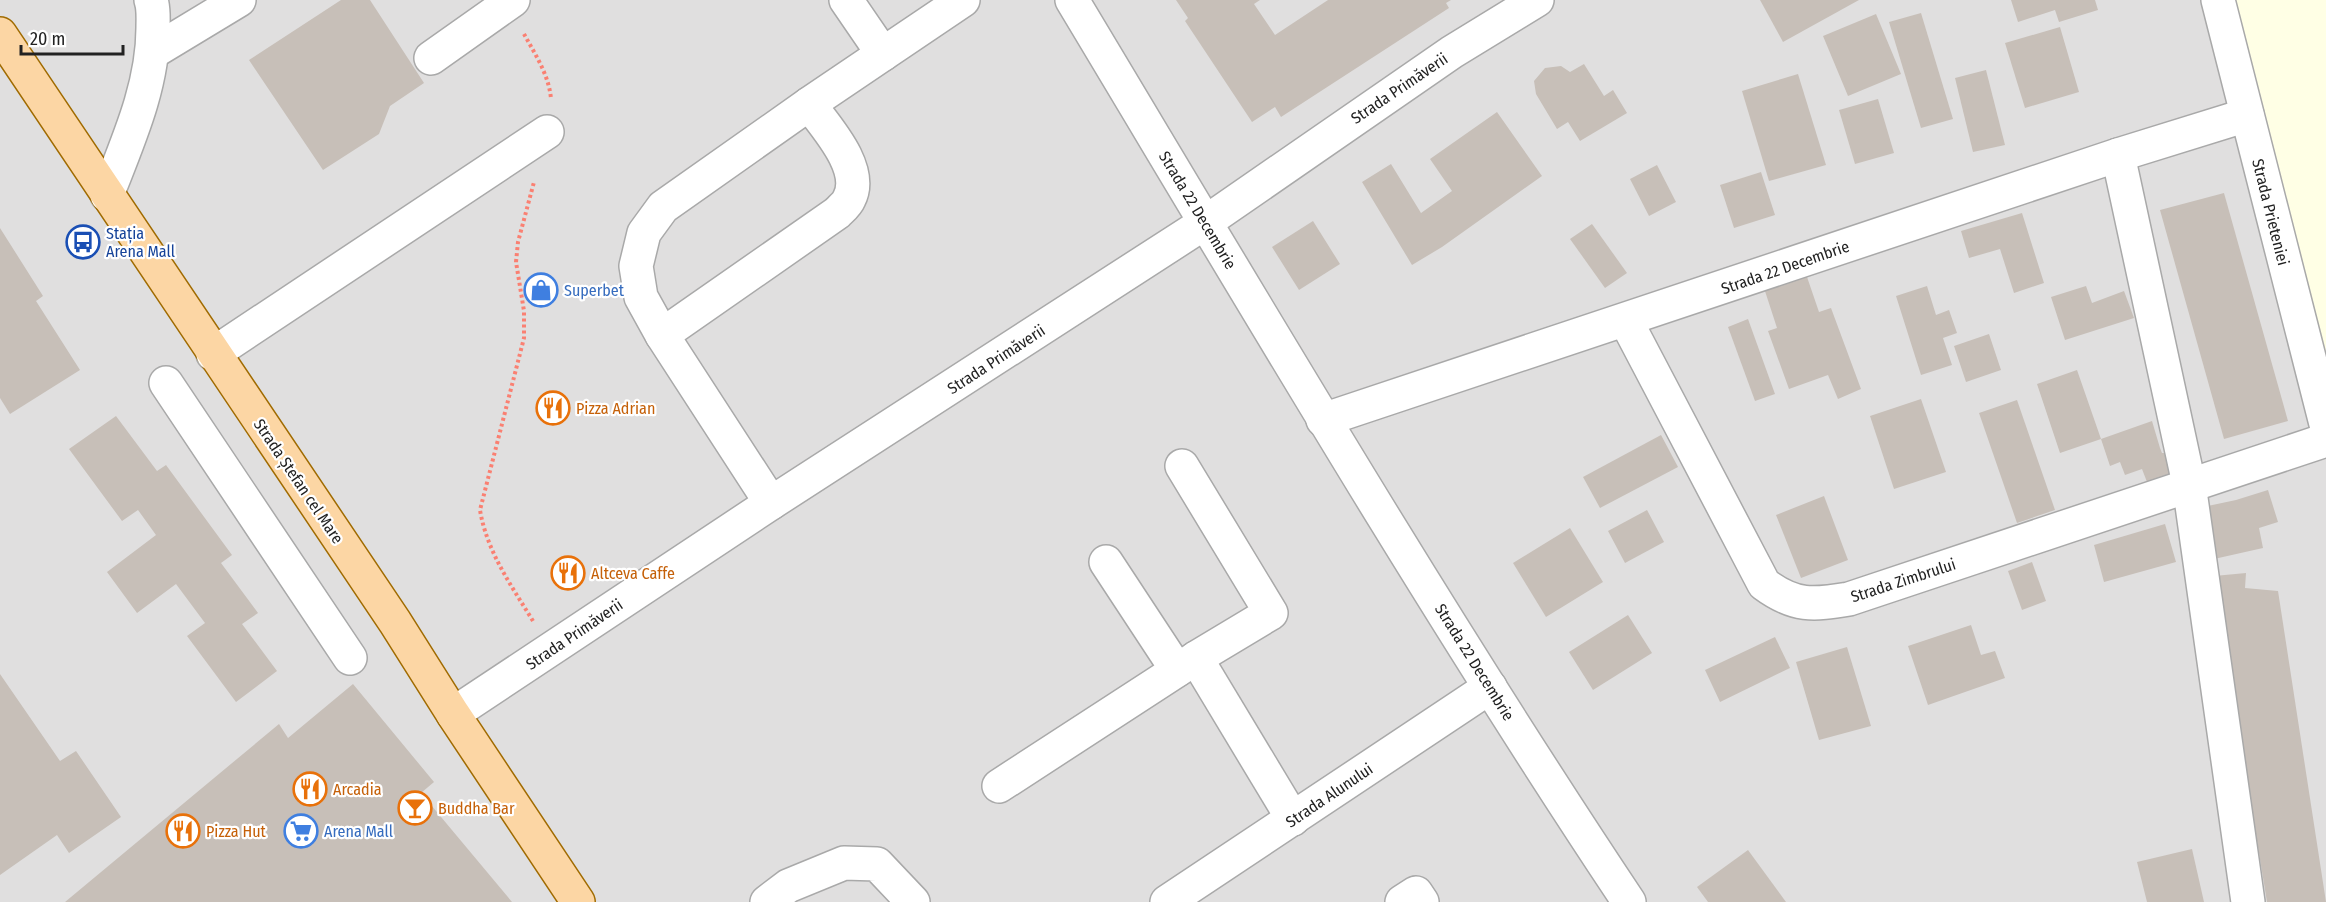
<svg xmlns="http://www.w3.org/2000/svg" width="2326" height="902" font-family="'Fira Sans Condensed',sans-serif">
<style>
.residential{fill:#e0dfdf}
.education{fill:#ffffe5}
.building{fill:#c7bfb8}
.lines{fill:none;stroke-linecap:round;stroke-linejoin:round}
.minor-casing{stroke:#a9a9a9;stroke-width:36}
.major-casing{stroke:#a06b00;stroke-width:36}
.path{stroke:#fa8072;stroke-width:4;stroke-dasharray:3 3;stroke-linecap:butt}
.minor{stroke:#fff;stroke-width:33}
.major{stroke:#fcd6a4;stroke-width:33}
.labels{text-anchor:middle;stroke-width:4.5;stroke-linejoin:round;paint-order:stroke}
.street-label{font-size:16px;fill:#222;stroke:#fff}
.transit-label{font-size:16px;fill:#164399;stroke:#fff;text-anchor:start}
.shop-label{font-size:16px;fill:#366cbe;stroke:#fff;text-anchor:start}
.food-label{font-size:16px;fill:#c56008;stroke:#fff;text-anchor:start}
</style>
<rect width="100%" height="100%" fill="#f2efe9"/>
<rect class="residential" x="0" y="0" width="2326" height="902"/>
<polygon class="education" points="2218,0 2326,0 2326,401"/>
<g class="building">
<polygon points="341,0 370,0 424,83 390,106 379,134 323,170 249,60"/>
<polygon points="1176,0 1260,0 1254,4 1275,35 1328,0 1451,0 1446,3 1449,8 1281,117 1275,107 1252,122 1185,21 1188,18"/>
<polygon points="1760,0 1859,0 1783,42"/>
<polygon points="2011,0 2095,0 2098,10 2059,22 2055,10 2018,22"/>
<polygon points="1921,13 1953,119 1921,128 1889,22"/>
<polygon points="1876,14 1901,74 1848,96 1823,36"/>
<polygon points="2060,27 2079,92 2025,108 2005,43"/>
<polygon points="1584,64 1604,96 1613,90 1627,113 1580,141 1568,122 1557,129 1536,94 1534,81 1545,68 1561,66 1570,72"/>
<polygon points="1986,70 2005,145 1973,152 1955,78"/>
<polygon points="1798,74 1826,165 1769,181 1742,91"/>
<polygon points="1878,99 1894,153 1855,164 1839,110"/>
<polygon points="1497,112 1542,176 1442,247 1412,265 1362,182 1391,164 1421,213 1452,191 1430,159"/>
<polygon points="1657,165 1676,202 1649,216 1630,179"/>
<polygon points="1761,172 1775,215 1734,228 1720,185"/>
<polygon points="2224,193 2288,421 2224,439 2160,210"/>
<polygon points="2022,213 2044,283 2014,293 2000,249 1969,258 1961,231"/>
<polygon points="1313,221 1340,264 1299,290 1272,247"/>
<polygon points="1592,224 1627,273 1605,288 1570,239"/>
<polygon points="0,228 43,296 36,301 80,370 10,414 0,398"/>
<polygon points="1806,274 1819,312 1831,308 1861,389 1838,399 1828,375 1789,389 1768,331 1777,328 1764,288"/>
<polygon points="1927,286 1936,315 1949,310 1957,333 1943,338 1952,365 1921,375 1896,296"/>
<polygon points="2086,286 2092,303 2124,291 2134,318 2065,340 2051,297"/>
<polygon points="1748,319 1775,394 1755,401 1728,327"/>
<polygon points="1989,334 2001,370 1966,382 1954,346"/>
<polygon points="2077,370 2101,439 2152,421 2160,448 2162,453 2165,453 2172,473 2147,482 2142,469 2125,475 2120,462 2110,466 2101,439 2060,453 2037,384"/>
<polygon points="1921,399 1946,472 1894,489 1870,416"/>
<polygon points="2017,400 2055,510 2017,523 1979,413"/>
<polygon points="116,416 157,471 166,465 232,555 221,563 258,613 242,624 277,671 236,702 187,636 205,623 176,584 137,613 107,572 156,535 138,510 122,521 69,449"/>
<polygon points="1661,435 1678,467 1600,508 1583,477"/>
<polygon points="2268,490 2278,522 2259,528 2263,548 2214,559 2203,507 2236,500"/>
<polygon points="1824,496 1848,560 1801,578 1776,515"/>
<polygon points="1647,510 1664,542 1625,563 1608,531"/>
<polygon points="2165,524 2176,562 2104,582 2094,545"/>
<polygon points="1570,528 1603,582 1546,617 1513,563"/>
<polygon points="2032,562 2046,601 2022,610 2008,571"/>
<polygon points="2246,573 2245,588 2278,591 2326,902 2267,902 2214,576"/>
<polygon points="1628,615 1652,653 1593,690 1569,652"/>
<polygon points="1971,625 1981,655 1995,651 2005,678 1928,705 1908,646"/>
<polygon points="1775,637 1790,668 1720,702 1705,670"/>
<polygon points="1847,647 1871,726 1819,740 1796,662"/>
<polygon points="0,674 60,761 76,751 121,817 69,853 57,835 0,875"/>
<polygon points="353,684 434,782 421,793 512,902 65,902 279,724 288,738"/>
<polygon points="2192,849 2204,902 2147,902 2137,862"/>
<polygon points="1748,850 1786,902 1708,902 1697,887"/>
</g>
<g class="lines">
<g class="minor-casing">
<g id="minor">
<path d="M 1072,0 C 1254,303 1433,608 1629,902"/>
<polyline points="2218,0 2326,424"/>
<polyline points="153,52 239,0"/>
<polyline points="883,54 963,0"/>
<polyline points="431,58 513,0"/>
<polyline points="2118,155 2189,484 2248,902"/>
<path d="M 107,195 C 128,141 153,86 153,28 C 153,18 154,9 151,0"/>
<path d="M 1626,321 L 1764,584 C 1795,607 1813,605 1849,599 L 2326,440"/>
<polyline points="662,335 641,297 636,266 644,233 663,207 809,104"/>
<polyline points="213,354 547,132"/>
<polyline points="166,383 350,658"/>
<polyline points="1323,420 2118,155 2247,115"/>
<path d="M 771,503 L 662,335 L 837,213 C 841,209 847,204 849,199 C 865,169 826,127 809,104 L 883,54 L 846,0"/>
<polyline points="1106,562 1177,670"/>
<polyline points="1196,658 1293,819"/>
<polyline points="453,714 771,503 1206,222 1452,52 1537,0"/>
<polyline points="999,786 1196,658 1271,613 1182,466"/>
<polyline points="767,902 788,886 844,863 877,864 913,902"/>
<polyline points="1167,902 1490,687"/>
<polyline points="1402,902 1416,893 1422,902"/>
</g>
</g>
<g class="major-casing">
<polyline id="major" points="0,34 395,622 453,714 578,902"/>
</g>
<g class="path">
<path d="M 524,34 C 535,54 549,75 551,99"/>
<path d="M 533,621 C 511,585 487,552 480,510 L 524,338 L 524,311 L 516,262 L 518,242 L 534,182"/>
</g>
<use href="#minor" class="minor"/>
<use href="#major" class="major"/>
</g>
<defs>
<g id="bus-ring" transform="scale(1.725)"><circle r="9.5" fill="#fff" stroke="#1a4fb4" stroke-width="1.5"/><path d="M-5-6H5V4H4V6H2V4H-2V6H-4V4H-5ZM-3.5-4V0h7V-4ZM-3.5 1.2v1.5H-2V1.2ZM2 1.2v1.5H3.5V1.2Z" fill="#1a4fb4"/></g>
<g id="shop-ring" transform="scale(1.725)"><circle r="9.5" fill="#fff" stroke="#3f7fe0" stroke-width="1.5"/><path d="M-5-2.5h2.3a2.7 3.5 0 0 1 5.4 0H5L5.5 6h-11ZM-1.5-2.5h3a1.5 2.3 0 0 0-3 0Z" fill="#3f7fe0"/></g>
<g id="restaurant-ring" transform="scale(1.725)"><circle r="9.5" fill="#fff" stroke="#e8710a" stroke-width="1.5"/><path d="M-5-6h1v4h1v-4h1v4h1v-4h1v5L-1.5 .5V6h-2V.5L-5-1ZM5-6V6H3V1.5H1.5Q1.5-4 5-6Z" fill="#e8710a"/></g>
<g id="bar-ring" transform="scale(1.725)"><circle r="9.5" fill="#fff" stroke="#e8710a" stroke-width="1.5"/><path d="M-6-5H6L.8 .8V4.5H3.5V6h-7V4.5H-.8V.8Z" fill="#e8710a"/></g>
<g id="supermarket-ring" transform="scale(1.725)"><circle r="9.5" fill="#fff" stroke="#3f7fe0" stroke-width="1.5"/><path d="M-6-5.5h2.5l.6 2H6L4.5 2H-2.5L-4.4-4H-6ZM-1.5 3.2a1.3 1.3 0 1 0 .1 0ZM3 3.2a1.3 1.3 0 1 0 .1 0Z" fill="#3f7fe0"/></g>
</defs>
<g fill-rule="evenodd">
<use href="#bus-ring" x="83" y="242"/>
<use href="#shop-ring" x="541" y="290"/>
<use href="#restaurant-ring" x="553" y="408"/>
<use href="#restaurant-ring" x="568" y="573"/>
<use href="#restaurant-ring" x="310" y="789"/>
<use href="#bar-ring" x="415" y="808"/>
<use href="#restaurant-ring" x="183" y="831"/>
<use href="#supermarket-ring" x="301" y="831"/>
</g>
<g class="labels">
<g class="street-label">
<text transform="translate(1399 88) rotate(-34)" y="6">Strada Primăverii</text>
<text transform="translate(1198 210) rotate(59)" y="6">Strada 22 Decembrie</text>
<text transform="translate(2271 212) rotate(76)" y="6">Strada Prieteniei</text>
<text transform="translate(1785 267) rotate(-19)" y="6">Strada 22 Decembrie</text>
<text transform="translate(996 359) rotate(-33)" y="6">Strada Primăverii</text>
<text transform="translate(299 481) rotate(56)" y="6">Strada Ștefan cel Mare</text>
<text transform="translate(1903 580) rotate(-18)" y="6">Strada Zimbrului</text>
<text transform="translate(574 634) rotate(-34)" y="6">Strada Primăverii</text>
<text transform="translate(1475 662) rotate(58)" y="6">Strada 22 Decembrie</text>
<text transform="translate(1329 795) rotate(-34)" y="6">Strada Alunului</text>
</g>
<g class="transit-label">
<text x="106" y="239">Stația<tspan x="106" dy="18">Arena Mall</tspan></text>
</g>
<g class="shop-label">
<text x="564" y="296">Superbet</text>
<text x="324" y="837">Arena Mall</text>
</g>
<g class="food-label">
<text x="576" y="414">Pizza Adrian</text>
<text x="591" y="579">Altceva Caffe</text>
<text x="333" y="795">Arcadia</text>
<text x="438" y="814">Buddha Bar</text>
<text x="206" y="837">Pizza Hut</text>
</g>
</g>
<path d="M21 45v9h102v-9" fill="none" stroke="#222222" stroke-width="3"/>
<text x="30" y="45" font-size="18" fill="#222222" stroke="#ffffff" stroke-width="4.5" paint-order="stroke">20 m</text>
</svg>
